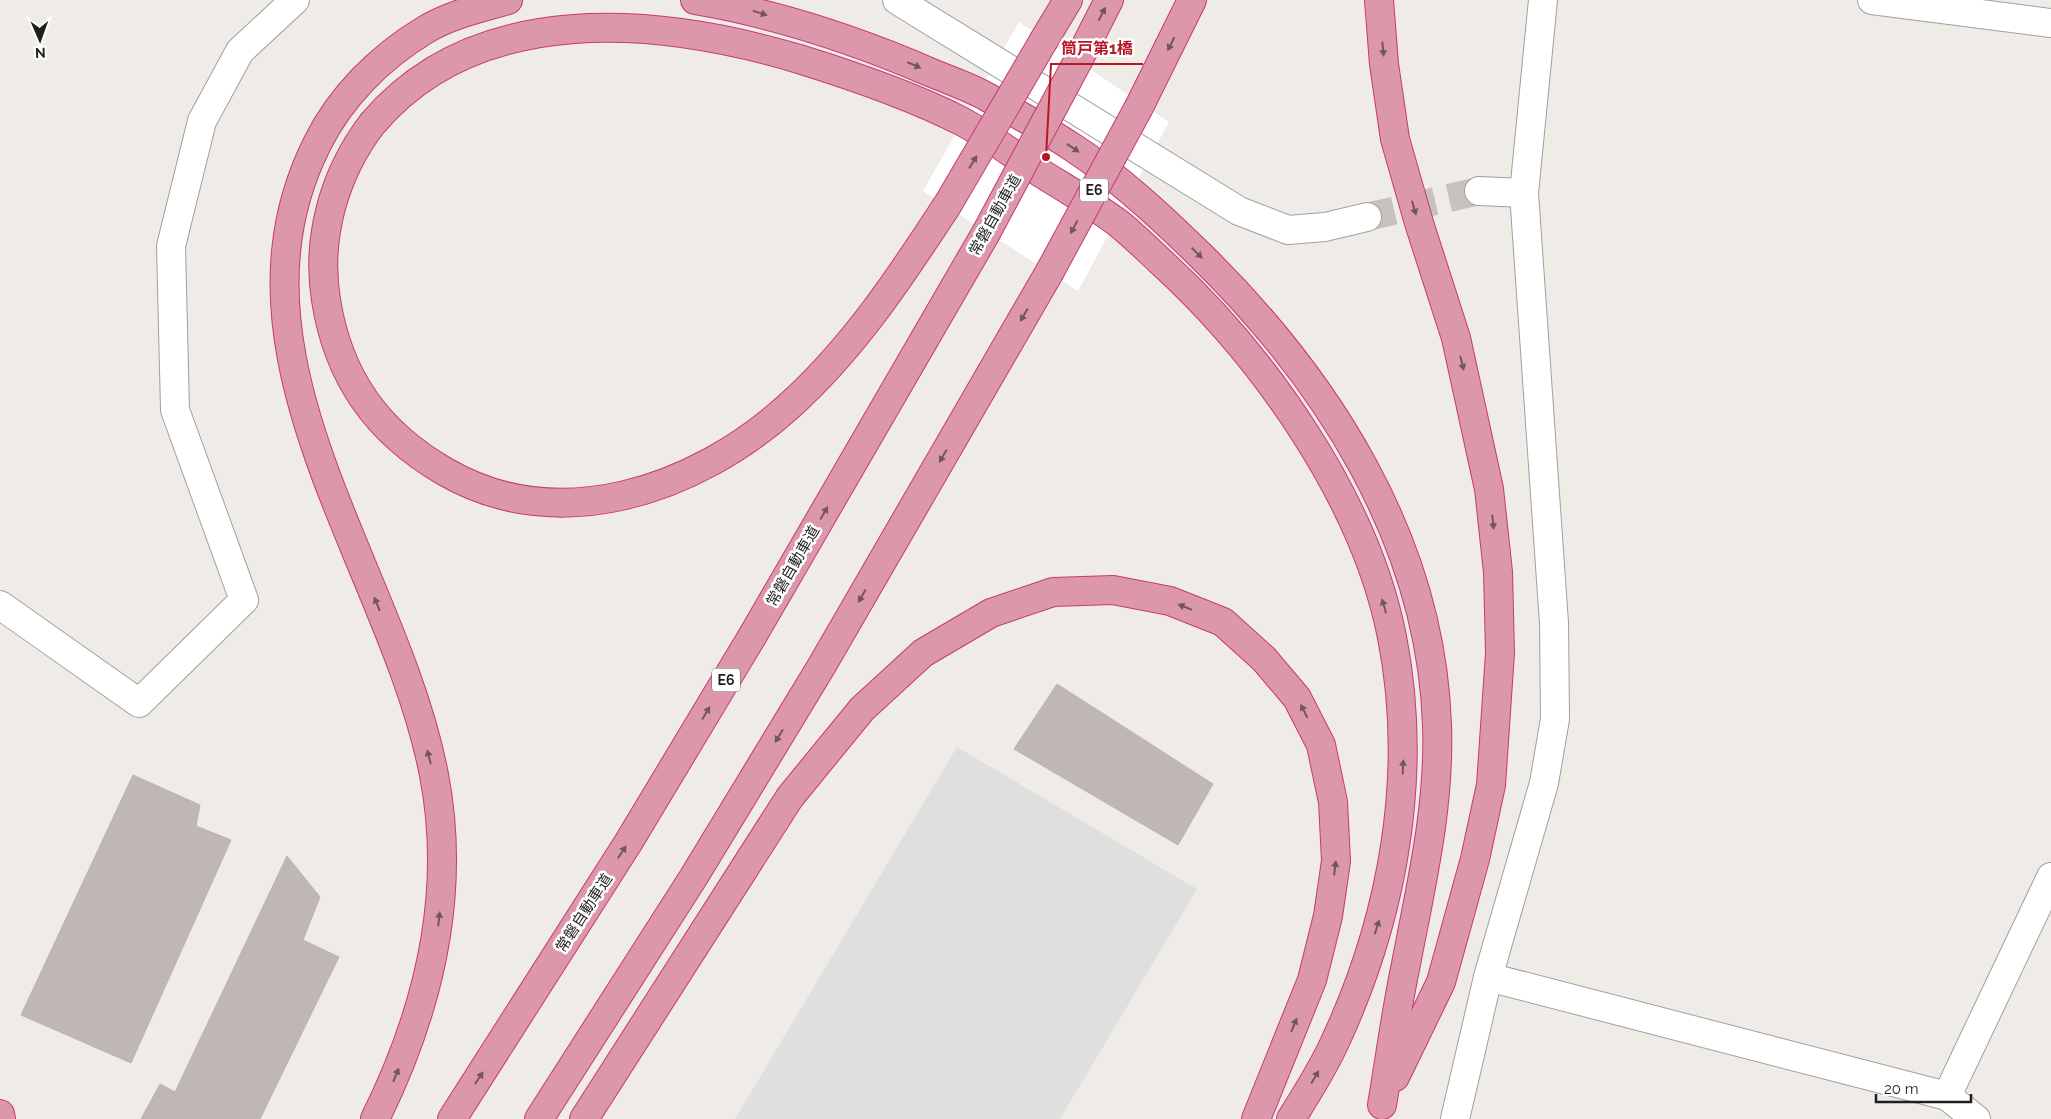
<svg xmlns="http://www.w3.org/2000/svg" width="2051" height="1119" font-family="Raleway,'Noto Sans JP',sans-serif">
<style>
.parking{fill:#dfdfdf}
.pier{fill:#fff}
.building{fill:#bfb7b4;stroke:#bfb2ab}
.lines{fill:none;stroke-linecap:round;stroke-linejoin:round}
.minor-tunnel{stroke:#c5c2bf;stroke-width:28;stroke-dasharray:28 14;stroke-linecap:butt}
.minor-casing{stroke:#a0a0a0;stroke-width:30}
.highway-casing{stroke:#c73976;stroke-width:30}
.minor{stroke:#fff;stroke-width:28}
.highway{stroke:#dd97aa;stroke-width:28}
.highway-bridge-casing{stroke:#c73976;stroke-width:30;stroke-linecap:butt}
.highway-bridge{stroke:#dd97aa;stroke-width:28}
.oneway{fill:#74555e}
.labels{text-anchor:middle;stroke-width:5;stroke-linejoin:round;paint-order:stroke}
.shield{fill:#fff;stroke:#626262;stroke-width:1}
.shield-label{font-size:14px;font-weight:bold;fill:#1f1f1f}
.street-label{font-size:15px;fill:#1f1f1f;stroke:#fff}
.leader{fill:none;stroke:#b71725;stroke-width:2}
.callout-dot{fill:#b71725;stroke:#fff;stroke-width:2}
.callout-label{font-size:16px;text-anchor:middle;font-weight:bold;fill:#b71725;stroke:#fff;stroke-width:5;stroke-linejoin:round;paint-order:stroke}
</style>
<rect width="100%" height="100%" fill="#efebe7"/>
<polygon class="parking" points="957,747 1197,889 1060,1119 735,1119"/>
<polygon class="pier" points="1019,22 1169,122 1078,291 923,191"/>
<g class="building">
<polygon points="1057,684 1213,784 1178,845 1014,749"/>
<polygon points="133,775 200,805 196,826 231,840 131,1063 21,1015"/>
<polygon points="287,856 320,897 303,940 339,957 260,1119 141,1119 160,1084 175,1092"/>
</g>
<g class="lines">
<polyline class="minor-tunnel" points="1367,217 1479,191"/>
<g class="minor-casing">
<g id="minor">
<polyline points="897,0 1239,211 1288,230 1325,227 1367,217"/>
<polyline points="1872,0 2051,23"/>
<polyline points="1479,191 1524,193"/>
<polyline points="0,605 139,703 244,600 175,410 171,246 202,121 240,51 295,0"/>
<polyline points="1488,977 1947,1096 1976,1119"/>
<polyline points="1947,1096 2051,877"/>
<polyline points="1455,1119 1488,977 1544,783 1555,719 1554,623 1524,193 1543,0"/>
</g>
</g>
<g class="highway-casing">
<g id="highway">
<path d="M 695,0 C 777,14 856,40 932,73 C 951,81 970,87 987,97 C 1016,113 1045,129 1072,147 C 1118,177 1159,215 1198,253 C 1327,379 1431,540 1437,725 C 1440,807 1421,885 1406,964 C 1396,1011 1390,1058 1382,1105"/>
<polyline points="1379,0 1384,64 1395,139 1419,223 1456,338 1489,489 1498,572 1500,653 1491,785 1475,859 1441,982 1395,1077"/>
<polyline points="1044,40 1068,0"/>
<polyline points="1079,59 1109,0"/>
<polyline points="1139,107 1192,0"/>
<path d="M 948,204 C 901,276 853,349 788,407 C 696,490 558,538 444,471 C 377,432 338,377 326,300 C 316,238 334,174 372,124 C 476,0 657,17 799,59 C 854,76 910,95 961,121 C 986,134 1010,152 1033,168 C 1061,186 1091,203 1118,223 C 1133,235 1147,249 1161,262 C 1263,355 1365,499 1392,637 C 1419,775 1393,918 1334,1044 C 1322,1070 1306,1095 1291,1119"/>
<polyline points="0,1114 1,1119"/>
<path d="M 375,1119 C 428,1012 457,894 434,775 C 395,570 211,356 317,144 C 340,97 380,57 425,30 C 449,15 480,8 508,0"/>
<polyline points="452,1119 628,843 753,635 986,233"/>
<polyline points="539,1119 693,878 821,667 1049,273"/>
<polyline points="584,1119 790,797 862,709 923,653 991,613 1053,592 1113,590 1170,601 1223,622 1264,659 1297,698 1321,745 1333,802 1336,861 1328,916 1312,980 1256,1119"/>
</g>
</g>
<use href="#minor" class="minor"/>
<use href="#highway" class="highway"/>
<g class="highway-bridge-casing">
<g id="highway-bridge">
<polyline points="948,204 1044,40"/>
<polyline points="986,233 1079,59"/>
<polyline points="1049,273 1139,107"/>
</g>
</g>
<use href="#highway-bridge" class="highway-bridge"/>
</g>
<defs><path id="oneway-solid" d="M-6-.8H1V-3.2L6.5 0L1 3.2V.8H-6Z" transform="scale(1.25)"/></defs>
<g class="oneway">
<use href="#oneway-solid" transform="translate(760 13) rotate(17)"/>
<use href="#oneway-solid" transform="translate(1102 14) rotate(-63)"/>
<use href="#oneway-solid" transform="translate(1171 44) rotate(117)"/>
<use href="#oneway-solid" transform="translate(1383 49) rotate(85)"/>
<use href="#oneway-solid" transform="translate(914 65) rotate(23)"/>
<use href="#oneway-solid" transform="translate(1073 148) rotate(34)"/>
<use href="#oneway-solid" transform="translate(973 162) rotate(-59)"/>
<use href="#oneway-solid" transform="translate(1414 208) rotate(74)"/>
<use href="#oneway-solid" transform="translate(1074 227) rotate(118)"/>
<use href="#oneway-solid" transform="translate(1197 253) rotate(44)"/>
<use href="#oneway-solid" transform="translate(1024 315) rotate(120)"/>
<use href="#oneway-solid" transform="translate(1462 363) rotate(76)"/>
<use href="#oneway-solid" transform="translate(943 456) rotate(120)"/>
<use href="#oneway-solid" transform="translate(824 513) rotate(-60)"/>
<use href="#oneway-solid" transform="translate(1493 522) rotate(84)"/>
<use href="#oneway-solid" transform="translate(862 596) rotate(120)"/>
<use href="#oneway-solid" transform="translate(377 604) rotate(-112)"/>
<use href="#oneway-solid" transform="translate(1384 606) rotate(-106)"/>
<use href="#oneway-solid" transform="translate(1185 607) rotate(-158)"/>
<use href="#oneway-solid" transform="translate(1304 711) rotate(-117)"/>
<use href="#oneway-solid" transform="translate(706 713) rotate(-59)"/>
<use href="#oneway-solid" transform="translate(779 736) rotate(121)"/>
<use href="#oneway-solid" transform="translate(429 757) rotate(-105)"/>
<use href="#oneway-solid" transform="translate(1403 767) rotate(-88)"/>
<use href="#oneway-solid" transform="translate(622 852) rotate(-57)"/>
<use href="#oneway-solid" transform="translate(1335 868) rotate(-83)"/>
<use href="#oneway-solid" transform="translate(439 919) rotate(-84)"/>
<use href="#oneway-solid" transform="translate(1377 927) rotate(-73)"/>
<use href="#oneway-solid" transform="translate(1294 1025) rotate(-68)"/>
<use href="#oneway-solid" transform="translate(396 1075) rotate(-68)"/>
<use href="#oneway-solid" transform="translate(1315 1077) rotate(-60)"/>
<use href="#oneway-solid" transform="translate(479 1078) rotate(-57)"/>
</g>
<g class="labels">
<g class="shield">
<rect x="1080" y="178.5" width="28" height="23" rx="4"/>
<rect x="712" y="668.5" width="28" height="23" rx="4"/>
</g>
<g class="shield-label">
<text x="1094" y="195">E6</text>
<text x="726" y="685">E6</text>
</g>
<g class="street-label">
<text transform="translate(995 215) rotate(-61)" y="5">常磐自動車道</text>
<text transform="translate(793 566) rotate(-60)" y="5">常磐自動車道</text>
<text transform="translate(584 913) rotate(-57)" y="5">常磐自動車道</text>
</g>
</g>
<path class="leader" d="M1046 157L1051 64H1143"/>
<circle class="callout-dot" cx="1046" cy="157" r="5"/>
<g class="callout-label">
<text x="1097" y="54">筒戸第1橋</text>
</g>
<g transform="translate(40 40) rotate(178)" stroke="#ffffff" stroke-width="4" paint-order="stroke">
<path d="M0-4L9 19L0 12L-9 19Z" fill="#1f1f1f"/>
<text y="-8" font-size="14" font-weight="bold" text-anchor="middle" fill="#1f1f1f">N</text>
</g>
<path d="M1876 1094v8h95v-8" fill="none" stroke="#1f1f1f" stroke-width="2.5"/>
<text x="1884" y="1094" font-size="15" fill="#1f1f1f" stroke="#ffffff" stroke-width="4" paint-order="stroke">20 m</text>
</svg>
